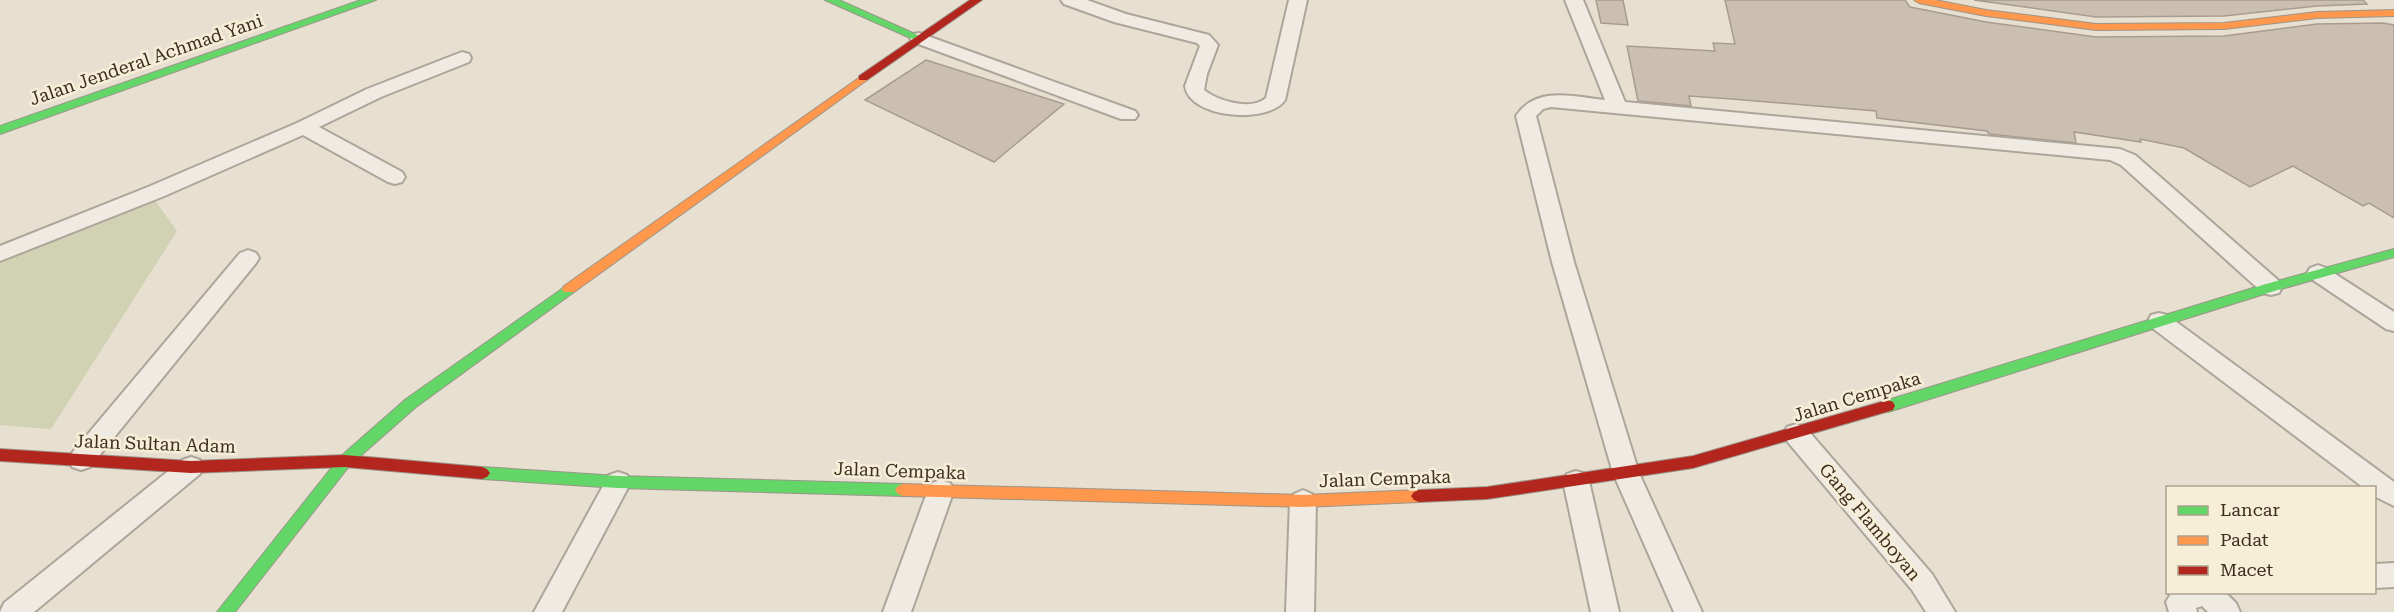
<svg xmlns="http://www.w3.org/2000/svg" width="2394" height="612" font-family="'Roboto Serif',serif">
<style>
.cemetery{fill:#d1d1b3}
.building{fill:#cbbfb2;stroke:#a89c90;stroke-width:1.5}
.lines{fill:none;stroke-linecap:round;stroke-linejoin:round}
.street-casing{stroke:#ada599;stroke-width:4}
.fast-casing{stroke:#9c958a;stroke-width:2}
.slow-casing{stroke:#9c958a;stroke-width:2}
.jam-casing{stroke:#9c958a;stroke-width:2}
.street{fill:#efebe3;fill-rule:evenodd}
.fast{fill:#63d668;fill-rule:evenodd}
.slow{fill:#ff974d;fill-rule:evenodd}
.jam{fill:#b3261e;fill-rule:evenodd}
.labels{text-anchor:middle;stroke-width:5;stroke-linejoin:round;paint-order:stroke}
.street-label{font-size:18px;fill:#3d2e20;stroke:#f7eed8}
</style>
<rect width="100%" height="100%" fill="#e7e0d1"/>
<polygon class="cemetery" points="154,199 177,231 51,429 0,425 0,257 15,256"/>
<g class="building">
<polygon points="1596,0 1623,0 1628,25 1601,23"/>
<polygon points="1725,0 1905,0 1910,7 1986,22 2096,37 2224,36 2317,24 2383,23 2394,25 2394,218 2369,203 2363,206 2293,166 2250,187 2184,148 2140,139 2141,142 2074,132 2076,143 1989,134 1987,131 1877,118 1876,111 1732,99 1689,96 1691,106 1638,101 1627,46 1715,51 1713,43 1735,44"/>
<polygon points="1974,0 2363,0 2367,4 2317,6 2224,16 2096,17"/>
<polygon points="926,60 1064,104 994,162 865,100"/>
</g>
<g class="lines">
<g class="street-casing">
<g id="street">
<path d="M 1061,0 L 1087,0 L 1126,14 L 1209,35 L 1218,45 L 1207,74 L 1204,90 C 1218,101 1251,111 1266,98 L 1289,0 L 1307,0 L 1285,100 C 1268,125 1189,118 1185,86 L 1200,46 L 1197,43 L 1114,22 L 1064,4 Z"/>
<path d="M 1565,0 L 1583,0 L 1625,102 L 2120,149 L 2135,155 L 2279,281 L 2282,287 L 2279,293 L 2271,295 L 2263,293 L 2121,165 L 2110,160 L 1551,107 L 1543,109 L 1536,116 L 1574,262 L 1639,473 L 1702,612 L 1674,612 L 1613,473 L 1552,262 L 1516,116 C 1536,85 1575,97 1605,100 Z"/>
<polygon points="919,33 1135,111 1138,115 1135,119 1121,119 913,42 910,38 913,34"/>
<polygon points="462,52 469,54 471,58 469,62 381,97 319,127 402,172 405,177 402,182 395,184 388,182 303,135 162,197 0,261 0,246 148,187 297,123 367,89"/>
<polygon points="248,250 256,253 259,258 256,263 90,467 81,470 72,467 68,460 72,453 240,253"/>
<polygon points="2318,265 2326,268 2394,312 2394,331 2386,329 2310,278 2307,273 2310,268"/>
<polygon points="2159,313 2167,315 2394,482 2394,506 2374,496 2374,488 2364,488 2151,327 2148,321 2151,315"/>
<polygon points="1796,424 1805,427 1932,574 1955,612 1926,612 1912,590 1787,441 1784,434 1787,427"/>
<polygon points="191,457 200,460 204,467 200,474 34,612 0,612 4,603 182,460"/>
<polygon points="1576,471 1585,474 1589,481 1619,612 1591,612 1563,481 1567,474"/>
<polygon points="618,472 627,475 631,482 562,612 534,612 609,475"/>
<polygon points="941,480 950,483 954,490 911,612 883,612 928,490 932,483"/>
<polygon points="1303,490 1312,494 1316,501 1314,612 1286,612 1290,501 1294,494"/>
<polygon points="2394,563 2394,587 2374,588 2374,564"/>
<polygon points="2172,592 2225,592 2236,603 2240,612 2208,612 2202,606 2196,608 2197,612 2169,612 2166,602"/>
</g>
</g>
<g class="fast-casing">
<g id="fast">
<polygon points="361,0 376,0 0,134 0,126"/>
<polygon points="825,0 839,0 924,38 919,41 915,40"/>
<polygon points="2394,249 2394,257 2274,291 1888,412 1883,410 1881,406 1883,402 1888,400 2266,284"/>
<polygon points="569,284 576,289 574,292 416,407 350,465 235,612 217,612 340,457 406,399"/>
<polygon points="482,467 618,476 903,484 908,486 911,490 908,494 903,496 618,488 482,479 477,477 474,473 477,469"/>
</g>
</g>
<g class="slow-casing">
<g id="slow">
<polygon points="1914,0 1935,0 1986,10 2096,24 2224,23 2317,12 2394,10 2394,16 2317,18 2224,29 2096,30 1986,16 1919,3"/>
<polygon points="863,75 869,78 867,80 574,292 564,292 562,289 564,286"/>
<polygon points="903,484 1303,495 1419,490 1424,492 1427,496 1424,500 1419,502 1303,507 903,496 898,494 895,490 898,486"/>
</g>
</g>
<g class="jam-casing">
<g id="jam">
<polygon points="970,0 982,0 867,80 859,80 859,76"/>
<polygon points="1888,400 1893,402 1895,406 1893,410 1693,468 1487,499 1419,502 1414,500 1411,496 1414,492 1419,490 1487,487 1693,456"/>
<polygon points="0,449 191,461 345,455 482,467 487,469 490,473 487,477 482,479 345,467 191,473 0,461"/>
</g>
</g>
<use href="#street" class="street"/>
<use href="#fast" class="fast"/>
<use href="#slow" class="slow"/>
<use href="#jam" class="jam"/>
</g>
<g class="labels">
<g class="street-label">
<text transform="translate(146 60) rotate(-19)" y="6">Jalan Jenderal Achmad Yani</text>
<text transform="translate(1857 397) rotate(-17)" y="6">Jalan Cempaka</text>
<text transform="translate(155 444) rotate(2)" y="6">Jalan Sultan Adam</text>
<text transform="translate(900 471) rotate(2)" y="6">Jalan Cempaka</text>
<text transform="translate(1385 479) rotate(-2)" y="6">Jalan Cempaka</text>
<text transform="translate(1870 522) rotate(50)" y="6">Gang Flamboyan</text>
</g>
</g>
<rect x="2166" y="486" width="210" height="108" fill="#f7eed8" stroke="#ada18e" stroke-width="1.5"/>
<rect x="2178" y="506" width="30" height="9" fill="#63d668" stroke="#ada18e" stroke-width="1.5"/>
<text x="2220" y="516" font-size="18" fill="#3d2e20">Lancar</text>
<rect x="2178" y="536" width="30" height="9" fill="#ff974d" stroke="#ada18e" stroke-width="1.5"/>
<text x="2220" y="546" font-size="18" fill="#3d2e20">Padat</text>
<rect x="2178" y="566" width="30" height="9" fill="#b3261e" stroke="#ada18e" stroke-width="1.5"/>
<text x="2220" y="576" font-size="18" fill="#3d2e20">Macet</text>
</svg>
